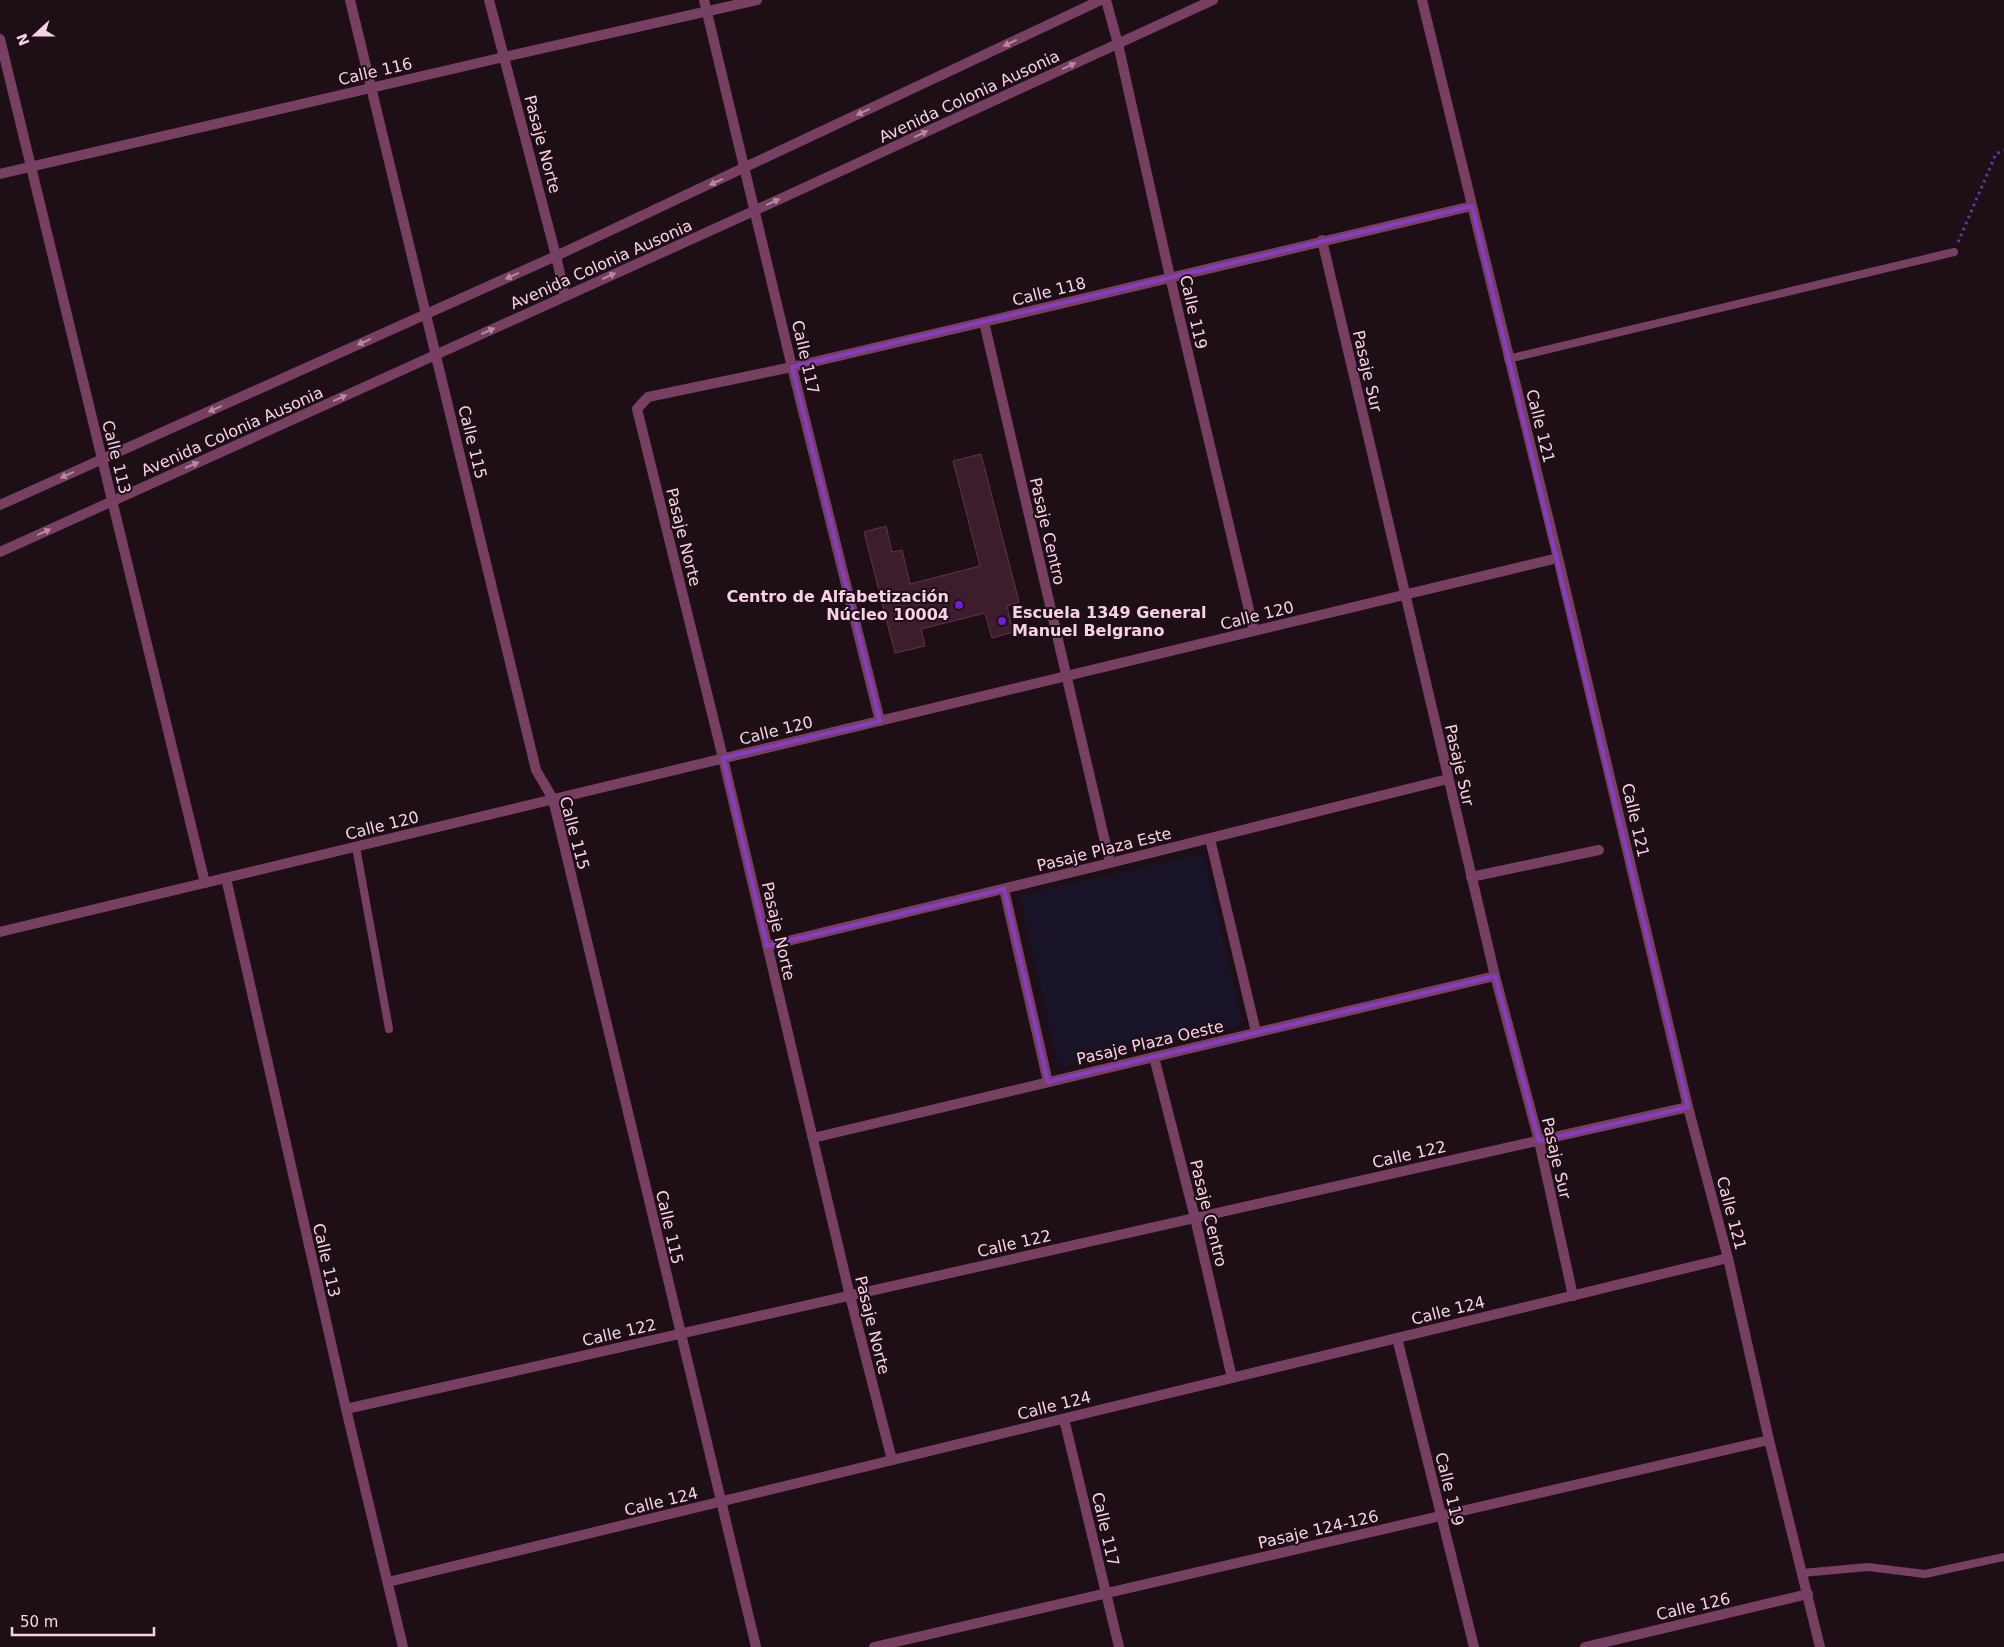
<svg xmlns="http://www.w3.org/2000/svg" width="2004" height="1647" font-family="'DejaVu Sans',sans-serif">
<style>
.green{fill:#191327}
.building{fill:#3c1d2b;stroke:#653249}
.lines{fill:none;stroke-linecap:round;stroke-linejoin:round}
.path{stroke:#5a3ca2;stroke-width:3;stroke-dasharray:2.5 4;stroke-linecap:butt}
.service{stroke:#774062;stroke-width:8}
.minor{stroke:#774062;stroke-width:10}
.tertiary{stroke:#774062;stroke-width:10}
.oneway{fill:#b888a4}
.marked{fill:none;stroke:#883cc3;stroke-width:4;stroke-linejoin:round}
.poi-dot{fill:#711cda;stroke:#1e0f16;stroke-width:2}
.labels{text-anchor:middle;stroke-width:4;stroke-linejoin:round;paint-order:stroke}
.street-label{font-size:16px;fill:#f9d1e7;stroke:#1e0f16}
.poi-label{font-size:16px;font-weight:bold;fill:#f9d1e7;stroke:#1e0f16;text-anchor:end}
</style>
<rect width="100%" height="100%" fill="#1e0f16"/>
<polygon class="green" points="1203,853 1243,1025 1059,1068 1019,896"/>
<polygon class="building" points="981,454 1019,602 1007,606 1013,632 992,638 985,613 921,629 925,646 895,653 864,532 886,526 892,552 902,550 910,584 980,566 953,461"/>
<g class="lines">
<polyline class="path" points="1958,242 1996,154 2004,150"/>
<g class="service">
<polyline points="1508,359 1954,252"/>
<polyline points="356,847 389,1029"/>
<polyline points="1802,1573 1868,1567 1925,1574 2004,1557"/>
</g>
<g class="minor">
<polyline points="350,0 536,770 553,799 756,1647"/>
<polyline points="489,0 556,256 565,296"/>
<polyline points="704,0 792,367 880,721"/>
<polyline points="1106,0 1118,44 1170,277 1254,631"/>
<polyline points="0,39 205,883"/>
<polyline points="0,174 504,57 757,0"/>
<polyline points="1322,240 1495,976 1539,1141 1573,1296"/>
<polyline points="984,322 1110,863"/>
<polyline points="0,505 556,256 1101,0"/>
<polyline points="0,552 756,210 1213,0"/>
<polyline points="1210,839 1256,1032"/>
<polyline points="1471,877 1599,850"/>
<polyline points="226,878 346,1409 403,1647"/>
<polyline points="1004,889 1048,1082"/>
<polyline points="767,946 1110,863 1448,779"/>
<polyline points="1154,1057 1195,1218 1232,1378"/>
<polyline points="813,1138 1495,976"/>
<polyline points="1397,1338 1474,1647"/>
<polyline points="346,1409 1688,1107"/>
<polyline points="1064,1419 1119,1647"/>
<polyline points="892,1460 850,1296 723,758 637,409 648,397 792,367 984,322 1472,206"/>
<polyline points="388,1582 1728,1258"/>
<polyline points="874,1647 1769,1440"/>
<polyline points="1585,1647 1808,1594"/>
</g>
<g class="tertiary">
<polyline points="1422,0 1558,558 1688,1107 1728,1258 1769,1440 1820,1647"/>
<polyline points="0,932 1558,558"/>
</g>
</g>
<defs><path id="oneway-solid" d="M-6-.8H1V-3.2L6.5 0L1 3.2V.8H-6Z" transform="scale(1.25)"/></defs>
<g class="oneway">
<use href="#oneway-solid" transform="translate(1010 43) rotate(155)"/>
<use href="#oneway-solid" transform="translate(1069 66) rotate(-25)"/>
<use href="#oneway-solid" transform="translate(863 112) rotate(155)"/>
<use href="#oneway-solid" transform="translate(921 134) rotate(-25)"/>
<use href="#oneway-solid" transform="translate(716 182) rotate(155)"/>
<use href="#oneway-solid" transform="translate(773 202) rotate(-25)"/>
<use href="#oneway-solid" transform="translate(512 276) rotate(156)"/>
<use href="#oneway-solid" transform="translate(609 276) rotate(-24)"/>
<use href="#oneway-solid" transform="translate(488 331) rotate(-24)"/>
<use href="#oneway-solid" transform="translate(364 342) rotate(156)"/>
<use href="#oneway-solid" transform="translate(340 398) rotate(-24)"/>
<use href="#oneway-solid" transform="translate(215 409) rotate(156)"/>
<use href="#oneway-solid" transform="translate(192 465) rotate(-24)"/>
<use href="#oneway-solid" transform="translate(67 475) rotate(156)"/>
<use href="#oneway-solid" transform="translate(44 532) rotate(-24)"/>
</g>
<path class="marked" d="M 1472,206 L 1688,1107 L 1539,1141 L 1495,976 L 1048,1082 L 1004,889 L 767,946 L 723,758 L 880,721 L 792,367 Z"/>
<g class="poi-dot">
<circle cx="959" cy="605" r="5"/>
<circle cx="1002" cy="621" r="5"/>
</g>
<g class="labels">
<g class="street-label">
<text transform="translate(375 71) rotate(-13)" y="6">Calle 116</text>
<text transform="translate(969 96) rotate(-25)" y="6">Avenida Colonia Ausonia</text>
<text transform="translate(543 144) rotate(75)" y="6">Pasaje Norte</text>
<text transform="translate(601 264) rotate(-24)" y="6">Avenida Colonia Ausonia</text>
<text transform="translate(1049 291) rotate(-14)" y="6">Calle 118</text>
<text transform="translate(1194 312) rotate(77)" y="6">Calle 119</text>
<text transform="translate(806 357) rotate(77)" y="6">Calle 117</text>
<text transform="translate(1368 371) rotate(77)" y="6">Pasaje Sur</text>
<text transform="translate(1541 426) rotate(76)" y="6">Calle 121</text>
<text transform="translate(232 431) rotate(-24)" y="6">Avenida Colonia Ausonia</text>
<text transform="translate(473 442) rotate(76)" y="6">Calle 115</text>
<text transform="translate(117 457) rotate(76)" y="6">Calle 113</text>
<text transform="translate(1048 531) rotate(77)" y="6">Pasaje Centro</text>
<text transform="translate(684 537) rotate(76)" y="6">Pasaje Norte</text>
<text transform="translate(1257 615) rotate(-14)" y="6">Calle 120</text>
<text transform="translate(776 730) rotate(-14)" y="6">Calle 120</text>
<text transform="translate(1460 765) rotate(77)" y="6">Pasaje Sur</text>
<text transform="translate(1636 820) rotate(77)" y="6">Calle 121</text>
<text transform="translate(382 825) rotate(-14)" y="6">Calle 120</text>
<text transform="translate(575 833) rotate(75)" y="6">Calle 115</text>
<text transform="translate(1104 849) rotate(-14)" y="6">Pasaje Plaza Este</text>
<text transform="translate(779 931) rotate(77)" y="6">Pasaje Norte</text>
<text transform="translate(1150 1042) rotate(-13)" y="6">Pasaje Plaza Oeste</text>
<text transform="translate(1409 1154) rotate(-13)" y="6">Calle 122</text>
<text transform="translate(1557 1158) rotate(77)" y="6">Pasaje Sur</text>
<text transform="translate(1209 1213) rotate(76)" y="6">Pasaje Centro</text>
<text transform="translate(1732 1213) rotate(75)" y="6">Calle 121</text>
<text transform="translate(670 1227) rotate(77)" y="6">Calle 115</text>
<text transform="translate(1014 1243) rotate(-13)" y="6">Calle 122</text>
<text transform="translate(327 1260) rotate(77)" y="6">Calle 113</text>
<text transform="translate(1448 1310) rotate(-14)" y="6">Calle 124</text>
<text transform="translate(873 1325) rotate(76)" y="6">Pasaje Norte</text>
<text transform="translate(619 1332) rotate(-13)" y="6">Calle 122</text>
<text transform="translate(1054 1405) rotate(-14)" y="6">Calle 124</text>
<text transform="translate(1450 1489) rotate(76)" y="6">Calle 119</text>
<text transform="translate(661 1501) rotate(-14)" y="6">Calle 124</text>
<text transform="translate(1106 1529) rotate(77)" y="6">Calle 117</text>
<text transform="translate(1318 1529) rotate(-13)" y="6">Pasaje 124-126</text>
<text transform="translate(1693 1606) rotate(-13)" y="6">Calle 126</text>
</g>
<g class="poi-label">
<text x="949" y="602">Centro de Alfabetización<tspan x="949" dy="18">Núcleo 10004</tspan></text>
<text x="1012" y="618" text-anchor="start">Escuela 1349 General<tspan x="1012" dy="18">Manuel Belgrano</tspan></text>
</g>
</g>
<g transform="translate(35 35) rotate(249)" stroke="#1e0f16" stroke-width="4" paint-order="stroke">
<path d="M0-4L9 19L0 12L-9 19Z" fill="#f9d1e7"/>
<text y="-8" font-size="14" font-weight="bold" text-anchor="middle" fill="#f9d1e7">N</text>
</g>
<path d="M12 1627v8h142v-8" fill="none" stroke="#f9d1e7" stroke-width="2.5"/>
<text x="20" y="1627" font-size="15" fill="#f9d1e7" stroke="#1e0f16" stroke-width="4" paint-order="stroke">50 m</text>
</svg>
